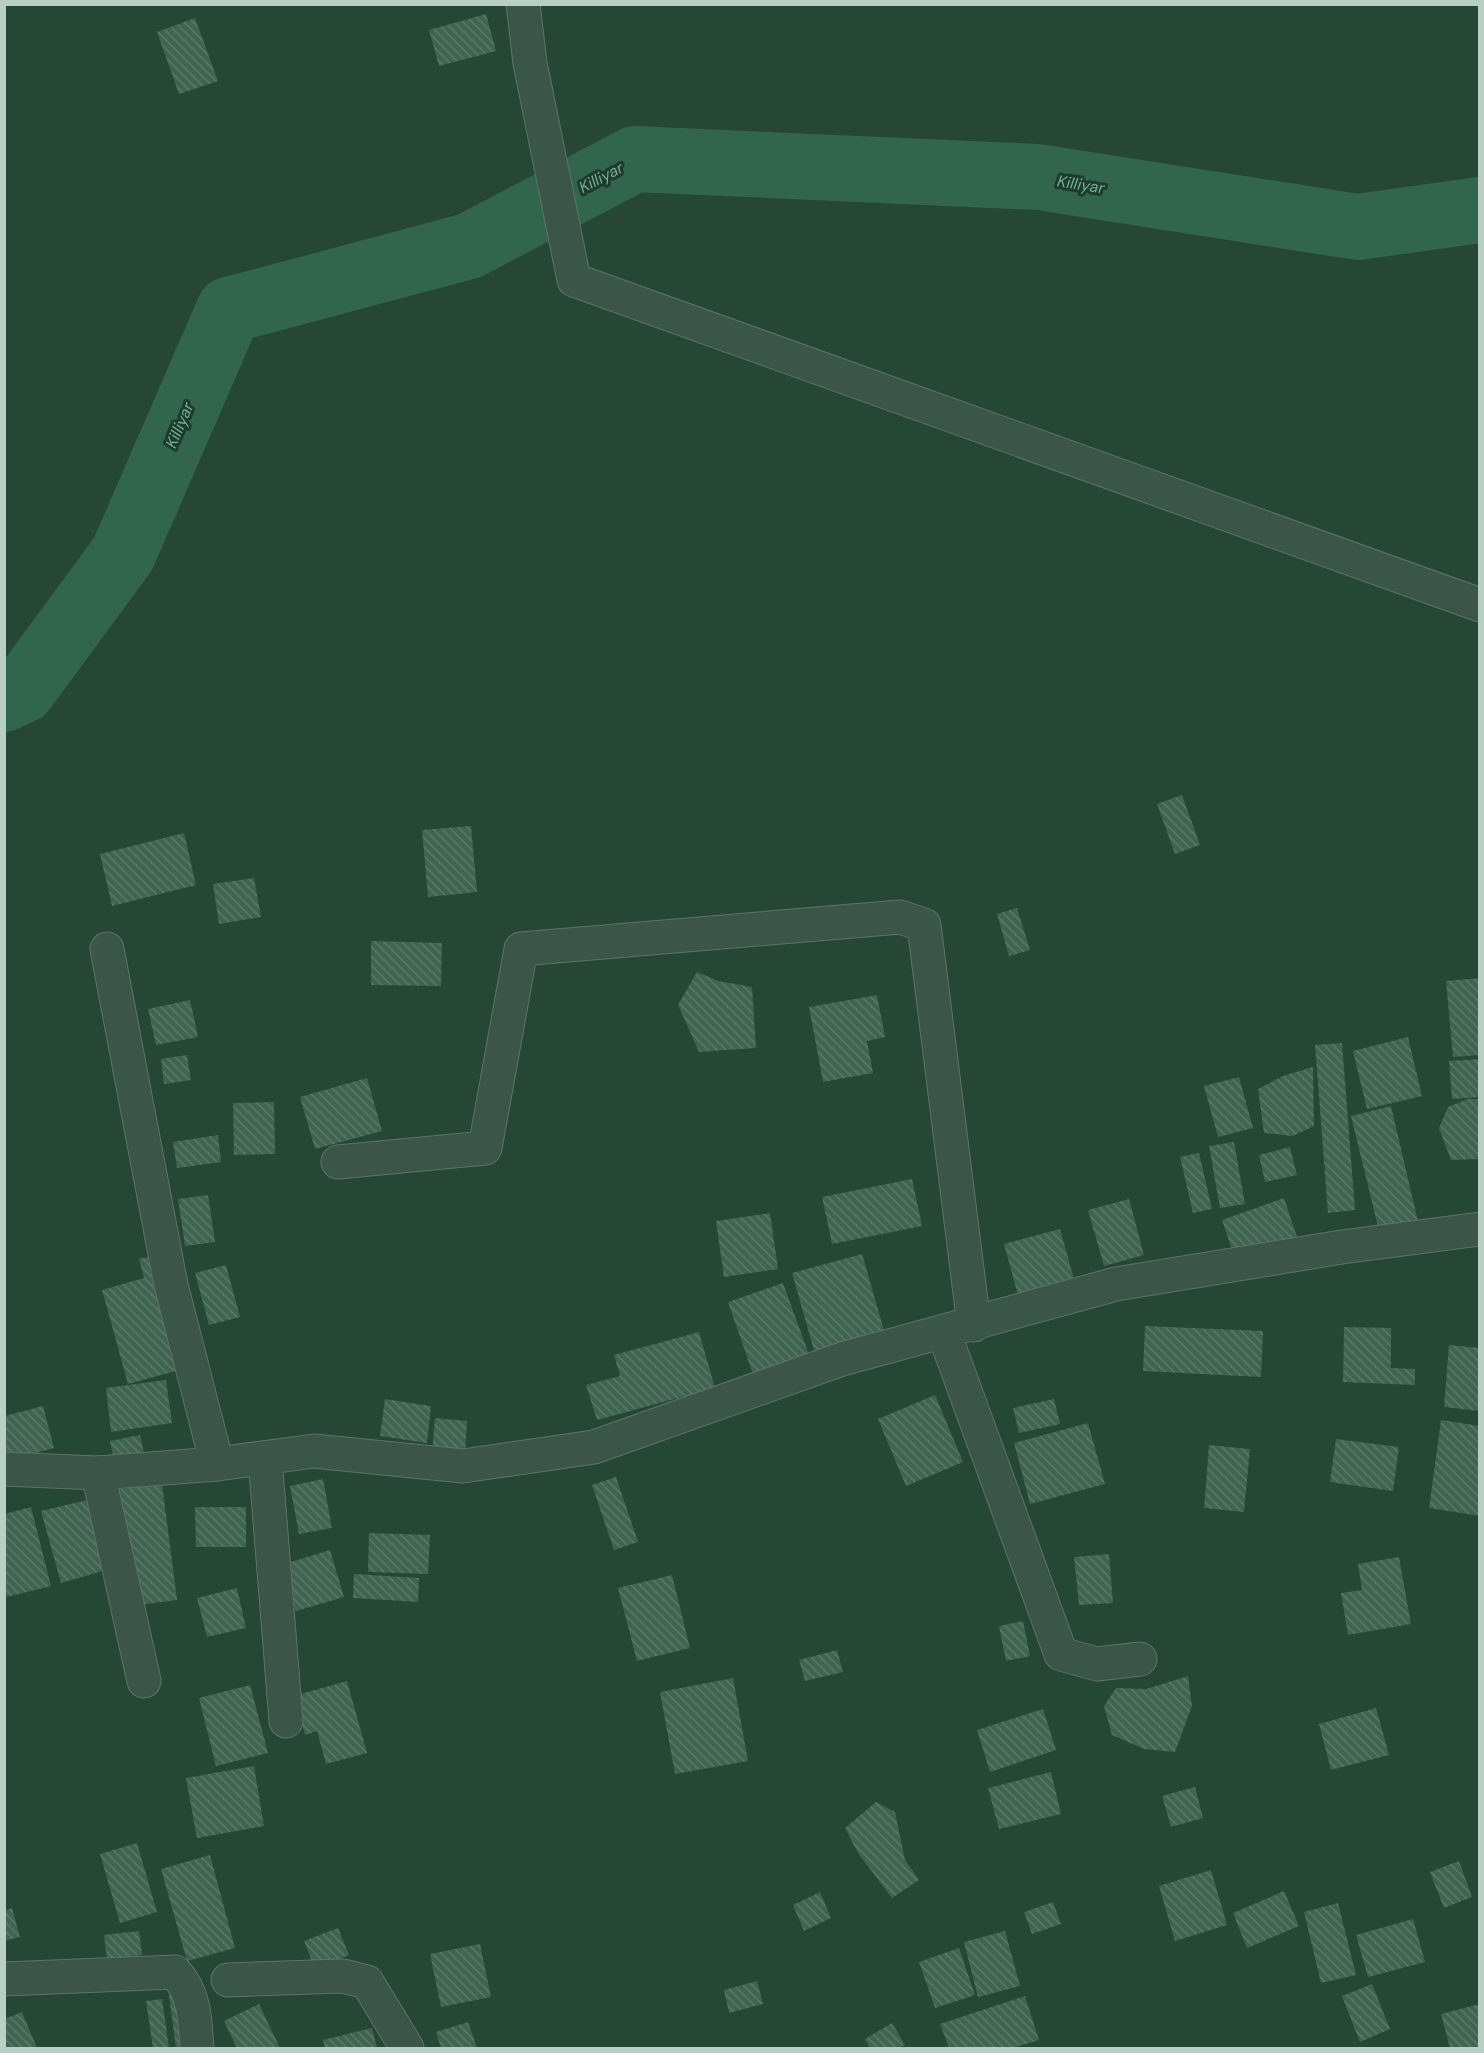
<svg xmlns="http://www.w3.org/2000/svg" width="1484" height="2053" font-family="'DM Sans',sans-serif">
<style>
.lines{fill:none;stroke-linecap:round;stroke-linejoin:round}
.river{stroke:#32654d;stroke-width:66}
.building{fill:url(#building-back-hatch)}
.minor-casing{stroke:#5c756a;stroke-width:35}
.minor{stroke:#3b5549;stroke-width:33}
.labels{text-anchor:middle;stroke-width:6;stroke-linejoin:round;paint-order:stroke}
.water-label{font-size:16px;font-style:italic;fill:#70af90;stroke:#1f3a2e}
</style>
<defs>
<pattern id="building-back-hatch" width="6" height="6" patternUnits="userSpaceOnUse" patternTransform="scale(1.5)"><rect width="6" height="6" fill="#406352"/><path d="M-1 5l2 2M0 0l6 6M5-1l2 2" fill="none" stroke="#5a7869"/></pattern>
</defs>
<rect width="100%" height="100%" fill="#264636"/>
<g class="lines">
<polyline class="river" points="4,699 23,690 123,554 229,310 469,246 635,159 1038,177 1358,227 1480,210"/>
</g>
<g class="building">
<polygon points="486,14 496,51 439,66 429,30"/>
<polygon points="195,18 218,81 179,94 157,32"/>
<polygon points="1182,795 1200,845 1175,854 1157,804"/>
<polygon points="471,826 477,892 428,897 422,830"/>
<polygon points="184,833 196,885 112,906 100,854"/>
<polygon points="254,878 261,917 219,924 213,884"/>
<polygon points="1017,908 1030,950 1009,956 997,914"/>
<polygon points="371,941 442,943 441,986 371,985"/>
<polygon points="697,972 718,981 752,987 756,1048 699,1052 678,1005"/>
<polygon points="1480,978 1480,1055 1453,1057 1446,981"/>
<polygon points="877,995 885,1037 867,1041 873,1073 823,1082 809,1007"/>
<polygon points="190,1000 198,1037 156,1045 148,1009"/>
<polygon points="1408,1037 1422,1096 1367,1109 1353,1051"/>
<polygon points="1342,1043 1355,1210 1328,1213 1315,1045"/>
<polygon points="187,1055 191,1080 164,1084 161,1059"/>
<polygon points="1480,1059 1480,1097 1452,1099 1449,1061"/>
<polygon points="1313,1067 1314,1126 1293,1136 1264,1133 1258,1089 1283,1076"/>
<polygon points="1239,1077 1253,1128 1218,1137 1204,1086"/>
<polygon points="367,1078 382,1131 315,1149 300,1097"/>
<polygon points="1468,1099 1480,1099 1480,1159 1451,1160 1439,1128 1448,1107"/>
<polygon points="274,1102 275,1154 234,1155 233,1103"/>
<polygon points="1391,1106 1420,1230 1381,1239 1351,1116"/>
<polygon points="218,1135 221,1162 177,1168 173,1142"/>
<polygon points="1234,1142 1245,1204 1220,1208 1209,1146"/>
<polygon points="1290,1147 1297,1175 1265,1182 1259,1155"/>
<polygon points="1199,1153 1212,1209 1193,1213 1180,1157"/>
<polygon points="912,1179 922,1226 832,1244 822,1197"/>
<polygon points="208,1195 215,1242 185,1246 178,1199"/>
<polygon points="1284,1198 1297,1237 1235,1259 1222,1220"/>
<polygon points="1129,1199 1144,1255 1104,1266 1088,1210"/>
<polygon points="770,1213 778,1269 724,1277 716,1221"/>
<polygon points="1060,1229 1075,1283 1019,1299 1004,1244"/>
<polygon points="862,1254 885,1334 815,1354 792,1273"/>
<polygon points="152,1256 183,1369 128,1384 102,1290 144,1278 139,1259"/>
<polygon points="226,1265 240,1317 209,1325 195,1273"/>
<polygon points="783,1283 812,1363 756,1383 728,1302"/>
<polygon points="1145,1326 1263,1331 1261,1377 1143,1371"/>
<polygon points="1344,1327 1391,1328 1391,1368 1415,1369 1415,1385 1343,1382"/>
<polygon points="699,1332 715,1388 597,1420 586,1385 620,1376 614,1355"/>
<polygon points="1449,1345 1480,1348 1480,1411 1444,1407"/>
<polygon points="166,1380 172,1423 111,1432 106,1388"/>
<polygon points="935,1395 963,1462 906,1486 878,1419"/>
<polygon points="385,1399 431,1406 427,1443 380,1436"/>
<polygon points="1054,1399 1060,1424 1019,1433 1013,1408"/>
<polygon points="43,1406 54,1448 5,1461 5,1416"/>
<polygon points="435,1418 467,1421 465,1454 432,1452"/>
<polygon points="1441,1420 1480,1426 1480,1516 1429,1508"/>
<polygon points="1088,1423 1105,1484 1030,1504 1014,1443"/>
<polygon points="140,1435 144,1454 114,1460 110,1441"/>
<polygon points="1336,1439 1399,1447 1393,1491 1330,1482"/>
<polygon points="1209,1445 1250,1449 1244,1512 1204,1508"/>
<polygon points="616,1477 638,1542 614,1550 592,1485"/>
<polygon points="323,1479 332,1528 299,1534 290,1486"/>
<polygon points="162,1484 177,1600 130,1606 115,1490"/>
<polygon points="87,1500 106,1570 61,1583 41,1511"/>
<polygon points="31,1507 51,1586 7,1597 4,1587 4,1514"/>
<polygon points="195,1507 246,1507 246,1547 196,1547"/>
<polygon points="369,1533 430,1535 428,1574 368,1572"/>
<polygon points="330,1550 344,1597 296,1611 281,1565"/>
<polygon points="1109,1554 1113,1603 1079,1605 1074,1557"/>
<polygon points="1399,1557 1411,1624 1348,1635 1341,1593 1362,1590 1358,1564"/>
<polygon points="354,1574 419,1578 418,1602 353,1598"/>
<polygon points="672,1575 690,1648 637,1661 618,1588"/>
<polygon points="237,1588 246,1628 207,1637 197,1598"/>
<polygon points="1023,1621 1030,1656 1006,1661 999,1626"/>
<polygon points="837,1650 843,1672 805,1681 799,1660"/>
<polygon points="1188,1676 1192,1706 1175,1752 1144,1749 1112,1735 1104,1706 1116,1688 1146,1689"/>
<polygon points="733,1678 748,1761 675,1774 660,1692"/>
<polygon points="347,1681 367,1753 326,1764 317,1731 305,1735 294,1696"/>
<polygon points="250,1685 268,1753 216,1766 199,1698"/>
<polygon points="1376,1708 1389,1755 1331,1770 1319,1724"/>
<polygon points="1043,1709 1056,1750 990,1772 977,1730"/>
<polygon points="254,1766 264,1826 197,1838 186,1778"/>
<polygon points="1051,1772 1061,1814 999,1829 988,1788"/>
<polygon points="1195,1787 1203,1818 1171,1827 1162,1796"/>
<polygon points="876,1802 895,1812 905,1860 919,1880 892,1898 858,1853 845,1828"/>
<polygon points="137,1843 157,1912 120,1923 100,1854"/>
<polygon points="210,1855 235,1948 187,1961 161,1869"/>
<polygon points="1459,1861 1472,1897 1444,1908 1430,1872"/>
<polygon points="1211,1870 1227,1925 1175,1941 1159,1886"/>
<polygon points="1284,1891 1299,1926 1247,1948 1233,1913"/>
<polygon points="820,1892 831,1918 804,1931 793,1905"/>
<polygon points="1053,1902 1061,1924 1032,1934 1024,1912"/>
<polygon points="1338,1903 1356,1975 1321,1983 1304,1912"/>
<polygon points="12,1908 20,1937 4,1941 4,1911"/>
<polygon points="1413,1919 1425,1962 1368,1977 1356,1935"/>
<polygon points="338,1928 349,1955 315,1969 304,1941"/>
<polygon points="139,1931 142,1955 107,1959 104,1935"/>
<polygon points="1005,1931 1020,1986 978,1997 964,1942"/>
<polygon points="480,1944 491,1997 441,2007 430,1954"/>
<polygon points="959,1948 975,1995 935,2008 919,1962"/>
<polygon points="757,1981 763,2004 729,2013 724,1990"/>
<polygon points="1372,1984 1390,2029 1360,2042 1342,1996"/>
<polygon points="185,1993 192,2048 176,2048 169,1995"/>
<polygon points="1025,1996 1039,2040 1013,2048 949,2048 940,2024"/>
<polygon points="162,1999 169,2048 153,2048 146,2001"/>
<polygon points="259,2004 280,2048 237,2048 224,2021"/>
<polygon points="1480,2004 1480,2048 1450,2048 1441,2014"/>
<polygon points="22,2012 37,2048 4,2048 4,2019"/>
<polygon points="468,2022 477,2048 441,2048 436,2032"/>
<polygon points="892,2023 905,2045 898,2048 870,2048 865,2039"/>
<polygon points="372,2028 377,2048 325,2048 323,2040"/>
</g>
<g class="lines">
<g class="minor-casing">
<g id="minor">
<polyline points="523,4 530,63 574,280 1480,605"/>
<polyline points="107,949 171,1285 217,1464"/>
<polyline points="338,1162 485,1148 521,949 900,917 924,925 974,1325"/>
<polyline points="944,1333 1061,1654 1097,1664 1140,1659"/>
<polyline points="265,1458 286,1721"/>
<polyline points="4,1469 98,1473 217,1464 314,1451 463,1466 594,1447 842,1359 1116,1284 1342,1247 1480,1229"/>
<polyline points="98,1473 144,1681"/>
<path d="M 4,1979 L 175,1972 C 195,1994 195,2020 197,2048"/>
<polyline points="228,1980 343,1976 367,1982 407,2048"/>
</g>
</g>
<use href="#minor" class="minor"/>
</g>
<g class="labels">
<g class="water-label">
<text transform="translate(601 177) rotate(-28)" y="6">Killiyar</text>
<text transform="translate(1081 184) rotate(9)" y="6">Killiyar</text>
<text transform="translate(179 425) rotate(-67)" y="6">Killiyar</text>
</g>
</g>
<rect width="1484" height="2053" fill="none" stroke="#b9cec5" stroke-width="12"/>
</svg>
